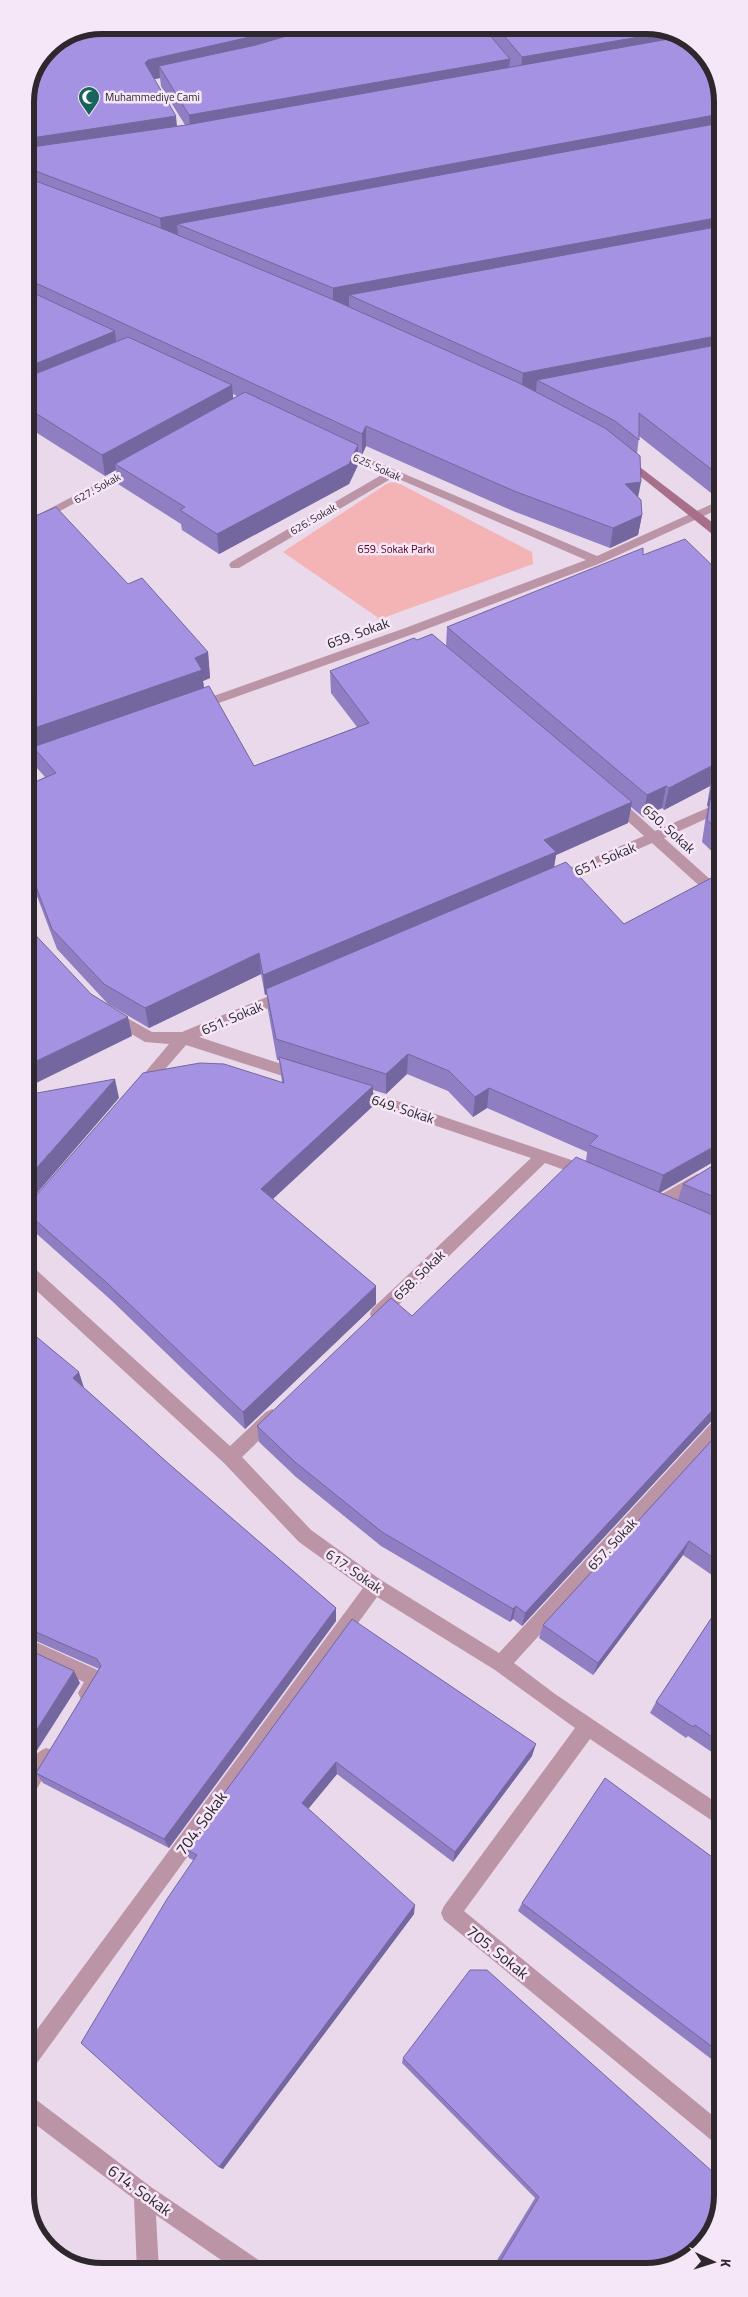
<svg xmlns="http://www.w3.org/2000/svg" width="748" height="2297" font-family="'Titillium Web',sans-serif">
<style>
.green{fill:#f4b3b4}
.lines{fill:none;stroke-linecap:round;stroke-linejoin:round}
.street{fill:#bb94a6;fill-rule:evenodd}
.secondary{fill:#a76f8a;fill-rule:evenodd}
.wall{fill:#8f7ec2;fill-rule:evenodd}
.shaded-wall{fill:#74669e}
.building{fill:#a692e2;stroke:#74669e}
.labels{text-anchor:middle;stroke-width:5;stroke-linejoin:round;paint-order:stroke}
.far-poi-label{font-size:11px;fill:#2e282e;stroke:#f6e7f8;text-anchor:start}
.far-street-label{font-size:11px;fill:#2e282e;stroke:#f6e7f8}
.far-park-label{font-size:11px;fill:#5a0216;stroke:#f6e7f8}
.street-label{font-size:14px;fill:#2e282e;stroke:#f6e7f8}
.near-street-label{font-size:16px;fill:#2e282e;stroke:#f6e7f8}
.rim{fill:none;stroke:#2e282e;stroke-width:6}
</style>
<rect width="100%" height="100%" fill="#e9d9eb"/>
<polygon class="green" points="396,482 532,552 533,564 380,619 283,552 388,483"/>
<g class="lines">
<g class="street">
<polygon points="296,25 304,25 311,46 310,48 303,50 299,47 302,45"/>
<polygon points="339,446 597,556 721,500 721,508 601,563 416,633 202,709 194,709 192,706 194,703 408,627 586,560 394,477 239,568 231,568 229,565 231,562 385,473 335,451 334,449"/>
<polygon points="133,465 139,468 137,470 26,529 26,521"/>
<polygon points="55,750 61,755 59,758 26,770 26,760"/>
<polygon points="615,797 620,799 655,831 721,802 721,812 664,838 721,889 721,899 714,899 652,843 563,883 553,883 551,879 553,875 644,836 610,805 609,802"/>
<polygon points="286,989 291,991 293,995 291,999 199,1037 303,1071 305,1075 303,1079 298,1081 186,1045 147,1090 142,1092 137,1090 135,1086 137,1082 169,1044 145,1042 108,1020 106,1016 108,1012 113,1010 152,1032 182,1032"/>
<polygon points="353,1086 592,1167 595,1172 592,1177 587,1178 545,1163 384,1319 378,1321 372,1319 370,1314 372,1309 531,1158 348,1096 346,1092 348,1088"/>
<polygon points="697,1174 702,1175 705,1180 702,1185 663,1209 658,1211 653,1209 650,1204 653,1199"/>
<polygon points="26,1264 32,1266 230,1446 266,1412 272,1409 278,1412 280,1417 278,1422 242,1457 311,1530 381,1580 499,1653 716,1418 722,1415 722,1435 514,1663 555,1694 723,1807 723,1828 590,1739 464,1911 723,2124 723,2147 716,2144 444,1920 441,1913 444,1906 575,1728 495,1670 377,1597 34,2067 27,2070 27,2043 363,1588 299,1542 224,1463 26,1281"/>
<polygon points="27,1638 102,1672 105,1678 93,1699 87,1702 81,1699 78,1693 84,1682 27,1656"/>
<path d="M 46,1748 L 53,1750 L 55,1757 L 34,1794 L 27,1796 C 27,1778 26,1756 46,1748 Z"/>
<polygon points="27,2095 34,2098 151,2187 263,2263 266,2271 237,2271 156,2215 159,2272 137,2272 134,2199 27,2118"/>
</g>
<polygon class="secondary" points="624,455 721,529 721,539 717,538 620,460 619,458"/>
</g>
<g class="wall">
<path d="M 306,25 L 652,25 L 720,82 L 721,491 L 711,493 L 639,436 L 637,454 L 638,497 L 642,515 L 638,535 L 610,548 L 513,511 L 366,446 L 362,455 L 358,453 L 358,465 L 349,484 L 219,554 L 182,530 L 181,524 L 118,484 L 116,470 L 105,476 L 26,426 L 25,97 L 299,32 L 307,30 ZM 160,78 L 161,86 L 185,125 L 177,126 L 154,79 ZM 233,394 L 237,396 L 233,398 Z"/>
<polygon points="26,520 128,584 208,652 210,678 203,681 204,688 254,766 357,727 331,693 330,671 417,640 446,646 447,627 643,555 721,574 721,860 702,842 705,822 708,806 707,806 710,786 664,810 662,808 643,817 631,807 628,823 556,855 554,867 624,924 715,876 660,1193 678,1200 683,1184 722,1160 722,1414 715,1417 522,1626 513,1619 510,1622 381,1546 296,1477 259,1442 257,1426 412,1316 586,1161 587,1152 487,1108 473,1117 448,1091 407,1074 386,1094 373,1090 373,1106 273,1199 376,1286 376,1304 245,1429 111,1300 29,1227 26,1220 26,1207 282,1082 279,1060 277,1060 268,1010 267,994 265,995 261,974 149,1028 108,1004 57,949 26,867 26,786 45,777 37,768 34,755 28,757 26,755"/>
<polygon points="27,1329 84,1388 169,1464 336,1608 336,1621 169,1848 43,1783 36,1773 99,1669 27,1637"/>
<polygon points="722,1429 722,1582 683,1555 593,1675 539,1638 543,1625"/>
<polygon points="722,1602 722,1759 688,1736 686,1738 650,1713 656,1702"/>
<polygon points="352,1619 532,1756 453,1862 337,1774 308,1809 414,1914 223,2169 219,2167 193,1860 189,1858 184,1848"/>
<polygon points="723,1865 723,2068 518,1911 522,1903"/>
<polygon points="403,2058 666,2269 491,2270 535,2198 402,2063"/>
</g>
<g class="shaded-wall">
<polygon points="294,25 299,25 300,44 159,66 160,78 150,80 145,63 148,60"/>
<polygon points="311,25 369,25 311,41"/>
<polygon points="668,32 697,44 521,77 522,57"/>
<polygon points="510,59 508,79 191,135 189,115"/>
<polygon points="720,114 721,134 177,224 178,235 162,238 160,218"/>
<polygon points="176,116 178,137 25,160 25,139"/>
<polygon points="721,217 721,237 349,295 349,306 333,309 333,288"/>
<polygon points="115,331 117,352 25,390 25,368"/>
<polygon points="721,335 721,355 537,380 536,391 521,394 523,373"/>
<polygon points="232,385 234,406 115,464 116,470 105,476 102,455"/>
<polygon points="366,426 366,446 362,455 362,434"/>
<polygon points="358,445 358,465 349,484 219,554 217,534"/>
<polygon points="721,471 721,491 711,493 715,472"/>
<polygon points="641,482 637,503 625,484"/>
<polygon points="642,515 638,535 610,548 613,528"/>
<polygon points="208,652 210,678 203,681 205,696 33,747 34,755 28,757 26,748 26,731"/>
<polygon points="715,764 710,786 664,810 669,788"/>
<polygon points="721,780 721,800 710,800 708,806 707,806 712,784"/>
<polygon points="666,786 662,808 643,817 647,795"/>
<polygon points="632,802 628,823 556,855 553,873 266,989 267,994 265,995 263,975 544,840"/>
<polygon points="259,953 261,974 149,1028 145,1008"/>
<polygon points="128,1017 132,1036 26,1088 26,1066"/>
<polygon points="408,1054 407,1074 386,1094 386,1074"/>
<polygon points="115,1079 119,1098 26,1206 26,1180"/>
<polygon points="373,1086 373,1106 263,1208 261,1189"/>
<polygon points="489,1088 487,1108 473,1117 475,1097"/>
<polygon points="722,1142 722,1157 658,1194 663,1175"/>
<polygon points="376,1286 376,1304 245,1429 243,1412"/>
<polygon points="79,1372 84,1388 73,1378"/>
<polygon points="722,1400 722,1414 715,1417 522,1626 525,1613"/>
<polygon points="689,1541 683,1555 593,1675 598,1663"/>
<polygon points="516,1606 513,1619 510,1622 513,1609"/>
<polygon points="336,1608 336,1621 169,1848 164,1839"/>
<polygon points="74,1671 80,1683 27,1766 27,1745"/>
<polygon points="536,1744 532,1756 453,1862 455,1852"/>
<polygon points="336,1762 337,1774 304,1814 302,1803"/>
<polygon points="415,1905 414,1914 223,2169 219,2167"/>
</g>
<g class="building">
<polygon points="102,25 295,25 250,37 148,60 145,63 176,116 25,139 25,97 48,47"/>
<polygon points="324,25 481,25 510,59 189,115 159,66 256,45"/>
<polygon points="495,25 652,25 668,32 522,57"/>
<polygon points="680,37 697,44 720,82 720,114 160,218 25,167 25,148 186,125"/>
<polygon points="720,123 721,217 333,288 177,224"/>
<polygon points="25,177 156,226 327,297 517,382 605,428 640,456 641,482 625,484 641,500 642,515 613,528 514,491 366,426 362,434 25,278"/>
<polygon points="721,226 721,335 523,373 349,295"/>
<polygon points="25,289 115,331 25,368"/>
<polygon points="128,337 232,385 102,455 26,407 25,378"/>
<polygon points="721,344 721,471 715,472 639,413 639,440 615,421 537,380"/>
<polygon points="245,392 358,445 349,464 217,534 180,510 185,507 115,464"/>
<polygon points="56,507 128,584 142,578 208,652 195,658 202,670 26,731 26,520"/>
<polygon points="685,539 721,574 721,780 712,784 715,764 669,788 666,786 647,795 447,627 643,548 643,555"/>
<polygon points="432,634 632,802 544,840 556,852 263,975 259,953 145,1008 104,984 52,929 26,860 26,786 56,773 33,747 209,686 254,766 369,723 330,671 414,638 417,640"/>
<polygon points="721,794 721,833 707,820 710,800"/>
<polygon points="566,862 624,924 715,876 721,881 722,1142 663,1175 589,1145 598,1136 489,1088 475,1097 449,1071 408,1054 386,1074 276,1039 266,989"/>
<polygon points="26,925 91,994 128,1017 26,1066"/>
<polygon points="279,1057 373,1086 261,1189 376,1286 243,1412 106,1282 26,1212 26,1207 143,1073 200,1063 224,1064 284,1083"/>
<polygon points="115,1079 26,1180 26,1095"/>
<polygon points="576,1157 722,1219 722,1400 525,1613 516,1606 513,1609 382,1532 295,1462 257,1426 391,1298 412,1316"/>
<polygon points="722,1160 722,1200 683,1184"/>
<polygon points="27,1329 79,1372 73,1378 169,1464 336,1608 164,1839 36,1773 101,1666 97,1659 27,1628"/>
<polygon points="722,1429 722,1564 689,1541 598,1663 543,1625"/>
<polygon points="722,1602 722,1744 695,1725 693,1727 656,1702"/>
<polygon points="352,1619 536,1744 455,1852 336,1762 302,1803 415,1905 219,2167 81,2043 167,1899 197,1855 184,1848"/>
<polygon points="27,1649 74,1671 27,1745"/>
<polygon points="605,1778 723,1865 723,2055 522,1903"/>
<polygon points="470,1970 487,1970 723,2181 723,2195 707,2242 666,2269 495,2270 539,2197 403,2058"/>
</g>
<defs>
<g id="mosque-pin" transform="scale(1.125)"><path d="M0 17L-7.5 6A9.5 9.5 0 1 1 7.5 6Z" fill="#18645c" stroke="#f6e7f8"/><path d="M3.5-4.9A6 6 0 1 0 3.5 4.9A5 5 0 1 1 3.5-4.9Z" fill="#fff"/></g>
</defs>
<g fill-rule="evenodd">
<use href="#mosque-pin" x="89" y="97"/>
</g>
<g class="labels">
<g class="far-poi-label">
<text x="105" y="101">Muhammediye Cami</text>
</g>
<g class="far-street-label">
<text transform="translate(377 467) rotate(24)" y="4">625. Sokak</text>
<text transform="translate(97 488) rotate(-29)" y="4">627. Sokak</text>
<text transform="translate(313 519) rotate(-30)" y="4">626. Sokak</text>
</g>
<g class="far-park-label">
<text x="396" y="553">659. Sokak Parkı</text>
</g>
<g class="street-label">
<text transform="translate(358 633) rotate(-20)" y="5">659. Sokak</text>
<text transform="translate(669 829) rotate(42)" y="5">650. Sokak</text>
<text transform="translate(605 859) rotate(-23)" y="5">651. Sokak</text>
<text transform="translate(232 1018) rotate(-23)" y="5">651. Sokak</text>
<text transform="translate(403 1109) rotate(18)" y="5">649. Sokak</text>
<text transform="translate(419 1275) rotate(-44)" y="5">658. Sokak</text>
<text transform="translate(612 1544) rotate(-47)" y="5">657. Sokak</text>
<text transform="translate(354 1571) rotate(35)" y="5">617. Sokak</text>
</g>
<g class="near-street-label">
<text transform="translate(201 1823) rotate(-54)" y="6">704. Sokak</text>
<text transform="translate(498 1952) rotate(39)" y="6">705. Sokak</text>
<text transform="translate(140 2190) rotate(36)" y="6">614. Sokak</text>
</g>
</g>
<path d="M0 0H748V2297H0ZM102 34H646A68 68 0 0 1 714 102V2195A68 68 0 0 1 646 2263H102A68 68 0 0 1 34 2195V102A68 68 0 0 1 102 34Z" fill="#f6e7f8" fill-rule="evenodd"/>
<path class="rim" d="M102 34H646A68 68 0 0 1 714 102V2195A68 68 0 0 1 646 2263H102A68 68 0 0 1 34 2195V102A68 68 0 0 1 102 34Z"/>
<g transform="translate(713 2262) rotate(94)" stroke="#f6e7f8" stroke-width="4" paint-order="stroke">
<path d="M0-4L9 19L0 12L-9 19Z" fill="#2e282e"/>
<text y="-8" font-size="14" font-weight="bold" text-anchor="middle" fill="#2e282e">K</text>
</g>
</svg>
